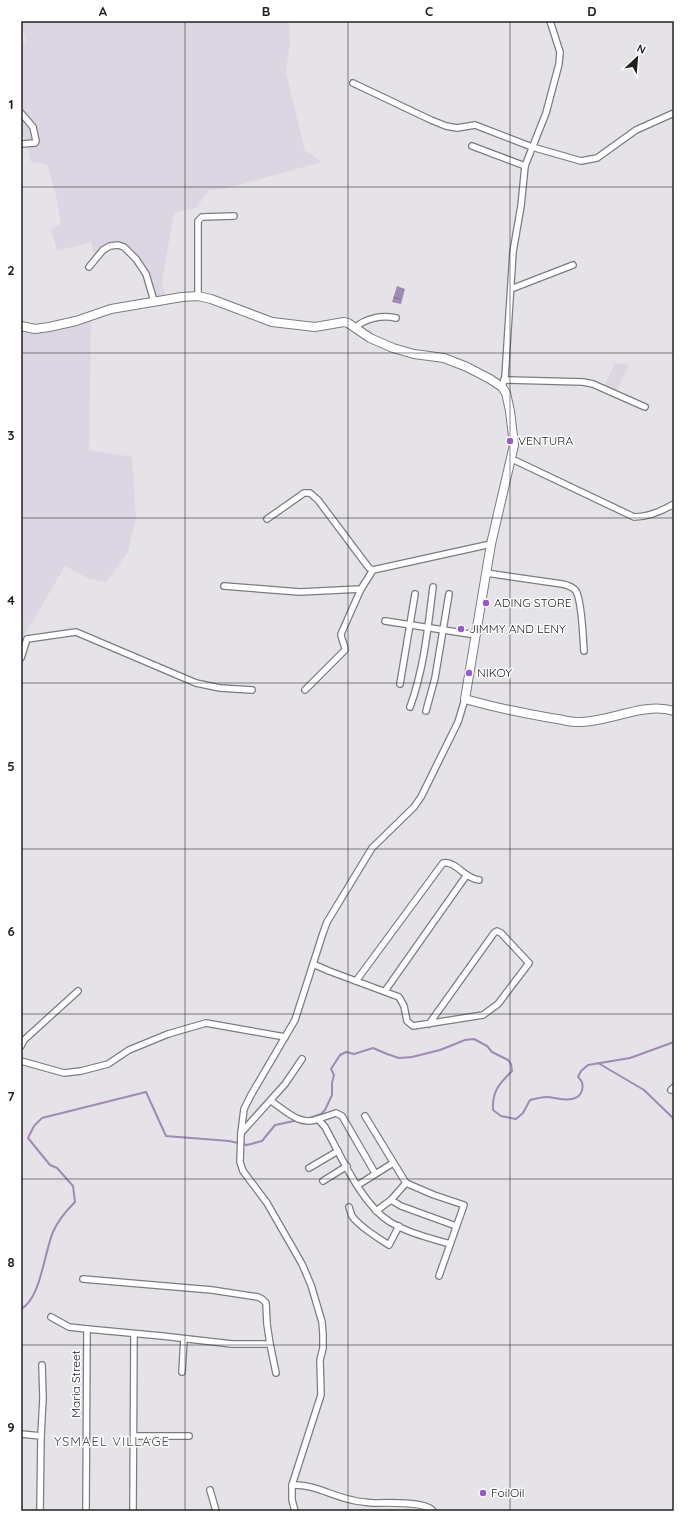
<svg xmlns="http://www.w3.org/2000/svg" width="695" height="1532" font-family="Quicksand,sans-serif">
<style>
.built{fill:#dbd6e2}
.water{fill:url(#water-ripples)}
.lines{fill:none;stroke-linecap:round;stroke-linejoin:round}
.stream{stroke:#9f8ab6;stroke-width:2}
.street-casing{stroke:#7d7b80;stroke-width:8}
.secondary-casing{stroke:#7d7b80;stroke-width:10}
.street{stroke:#fff;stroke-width:5.5}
.secondary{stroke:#fff;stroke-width:8}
.grid{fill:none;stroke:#212122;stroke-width:1;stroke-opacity:0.55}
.poi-dot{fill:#9859cf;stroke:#fff;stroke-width:1.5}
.labels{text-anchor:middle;stroke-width:3;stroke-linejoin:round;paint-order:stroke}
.poi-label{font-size:12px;fill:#212122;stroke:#fff;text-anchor:start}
.street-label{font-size:12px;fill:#212122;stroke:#fff}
.neighbourhood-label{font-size:13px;letter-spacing:1px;fill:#49474b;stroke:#fff}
.neatline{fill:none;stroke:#212122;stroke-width:1.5}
.grid-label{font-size:13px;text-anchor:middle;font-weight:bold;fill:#212122}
</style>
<defs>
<pattern id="water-ripples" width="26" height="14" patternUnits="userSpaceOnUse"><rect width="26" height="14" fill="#9f8ab6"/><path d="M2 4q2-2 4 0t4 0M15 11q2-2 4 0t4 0" fill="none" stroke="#817094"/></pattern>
</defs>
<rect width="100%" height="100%" fill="#e5e3e8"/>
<g class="built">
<polygon points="21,21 289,21 290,43 286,72 305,151 322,162 224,189 209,190 197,207 174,213 162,281 165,295 156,298 147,270 128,246 109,243 95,256 91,242 57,251 51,229 61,224 56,195 47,164 31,162 21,128 21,42 26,42"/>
<polygon points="91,321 89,450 132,457 136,518 128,552 106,582 89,579 65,566 22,639 21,639 22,328 51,330"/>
<polygon points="615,363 629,365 616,392 604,387"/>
</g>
<polygon class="water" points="397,286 405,289 401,304 392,302"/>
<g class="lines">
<g class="stream">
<polyline points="598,1063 644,1090 674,1119"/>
<path d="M 307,1119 L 321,1114 L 325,1110 L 332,1095 L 332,1083 L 334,1075 L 331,1069 L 340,1055 L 346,1052 L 354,1054 L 373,1048 L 387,1054 L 399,1058 L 412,1057 L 440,1050 L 465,1040 L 474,1039 L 487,1046 L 492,1052 L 508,1060 L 511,1064 L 512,1071 C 499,1084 492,1091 493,1110 L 501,1116 L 516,1119 L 523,1113 L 530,1100 C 536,1099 541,1097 546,1097 C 554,1097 564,1101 572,1099 C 583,1097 586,1084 578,1077 L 581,1071 L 588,1065 L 630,1058 L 674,1042"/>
<path d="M 21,1309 C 41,1298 44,1253 53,1232 C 58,1220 66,1211 75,1202 L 73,1186 L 57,1168 L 50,1165 L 28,1138 L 34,1126 L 42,1118 L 146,1092 L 166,1136 L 229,1141 L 247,1145 L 262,1141 L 275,1125 L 299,1120"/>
</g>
<g class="street-casing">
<g id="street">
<polyline points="353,83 431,120 446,126 457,128 475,125 532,147 581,161 597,158 636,130 674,113"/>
<polyline points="21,113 33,127 36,141 35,143 21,144"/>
<polyline points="472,146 525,166"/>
<polyline points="89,267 103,250 110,246 118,245 124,247 136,259 146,274 154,301"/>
<polyline points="511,289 573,265"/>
<polyline points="198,296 198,221 202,217 234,216"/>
<path d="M 355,328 C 365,318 382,315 396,318"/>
<polyline points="504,380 583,382 593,384 645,407"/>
<polyline points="502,387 505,377 513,252 521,206 525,166 546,113 559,64 560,52 550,21"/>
<path d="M 512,459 L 634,517 C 647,517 662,511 674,504"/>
<polyline points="267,519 304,493 310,493 318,500 369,568 373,570"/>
<path d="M 486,573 L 562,584 C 567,585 573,587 576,591 C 582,601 583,638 584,651"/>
<polyline points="224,586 300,592 361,589 373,570 491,544"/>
<polyline points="385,621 476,635"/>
<polyline points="21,658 27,639 76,632 196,683 220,688 252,690"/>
<polyline points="400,684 415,594"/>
<path d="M 305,690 L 345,650 C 345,644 341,640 341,634 L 361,589"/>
<path d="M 410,707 C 424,669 428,627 433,587"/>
<polyline points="426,711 435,678 449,594"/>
<polyline points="313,964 329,971 399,997 404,1006 407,1021 413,1026 483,1015 498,1004 529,963 501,933 497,931 494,933 429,1024"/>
<path d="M 356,981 L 443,863 C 457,861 463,878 479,880"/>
<polyline points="385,991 466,876"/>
<polyline points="21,1046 24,1040 78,991"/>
<polyline points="21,1061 64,1073 81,1071 108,1064 129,1050 168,1034 206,1023 285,1037"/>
<polyline points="671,1090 674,1087"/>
<path d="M 271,1101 C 285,1110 300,1127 318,1119 L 325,1127 C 341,1156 362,1205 390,1222 C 408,1233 430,1238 450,1244"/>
<polyline points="365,1116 406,1183 434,1195 464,1205 439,1276"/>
<polyline points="318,1119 336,1113 342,1116 375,1173"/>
<polyline points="241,1133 285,1084 302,1059"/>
<polyline points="309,1168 338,1151"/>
<polyline points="323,1181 347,1166"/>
<polyline points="358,1185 393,1163"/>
<polyline points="391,1200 401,1206 456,1226"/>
<path d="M 349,1207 C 350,1210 351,1214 352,1216 C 358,1225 379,1239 389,1245 L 399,1226"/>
<polyline points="376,1211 391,1200 406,1183"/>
<polyline points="83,1279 212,1290 258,1297 262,1299 266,1303 267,1324 270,1344"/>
<polyline points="51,1317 69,1327 87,1329 162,1336 232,1344 270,1344 276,1373"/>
<polyline points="182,1372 184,1339"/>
<polyline points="21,1434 41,1436"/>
<polyline points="134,1436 189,1436"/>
<path d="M 292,1485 C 313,1484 332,1496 352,1500 C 359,1502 366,1502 373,1503 C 386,1503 426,1501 433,1511"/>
<polyline points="210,1490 216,1511"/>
<polyline points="40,1511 41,1436 43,1398 42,1365"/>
<polyline points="86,1511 87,1329"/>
<polyline points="133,1511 134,1334"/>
<polyline points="295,1511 292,1500 292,1485 321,1395 320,1360 323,1348 323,1334 322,1322 311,1285 302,1264 267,1203 243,1171 240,1162 241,1133 244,1109 251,1095 295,1020 323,933 327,922 372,848 414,807 421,797 458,722 465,699"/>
</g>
</g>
<g class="secondary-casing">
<path id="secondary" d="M 21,326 L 35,329 L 49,327 L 76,321 L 111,309 L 182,297 L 198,296 L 211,299 L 272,322 L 315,327 L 344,322 L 348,323 L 370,338 L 393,348 L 414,354 L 444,358 L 467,367 L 490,379 L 502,387 L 506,393 L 510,411 L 514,445 L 491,544 L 465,699 C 493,707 522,713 551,718 C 561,719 572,723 581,722 C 612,721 644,702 674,711"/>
</g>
<use href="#street" class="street"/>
<use href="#secondary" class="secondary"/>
</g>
<path class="grid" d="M 185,21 L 185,1511M 348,21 L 348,1511M 510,21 L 510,1511M 21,187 L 674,187M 21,353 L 674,353M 21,518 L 674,518M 21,683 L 674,683M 21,849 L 674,849M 21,1014 L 674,1014M 21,1179 L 674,1179M 21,1345 L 674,1345"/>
<g class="poi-dot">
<circle cx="510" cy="441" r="4"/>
<circle cx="486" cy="603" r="4"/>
<circle cx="461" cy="629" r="4"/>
<circle cx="469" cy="673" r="4"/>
<circle cx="483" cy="1493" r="4"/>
</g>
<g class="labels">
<g class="poi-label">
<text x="518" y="445">VENTURA</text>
<text x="494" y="607">ADING STORE</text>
<text x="469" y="633">JIMMY AND LENY</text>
<text x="477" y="677">NIKOY</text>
<text x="491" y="1497">FoilOil</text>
</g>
<g class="street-label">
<text transform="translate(76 1384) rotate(-90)" y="4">Maria Street</text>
</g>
<g class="neighbourhood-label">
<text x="112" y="1446">YSMAEL VILLAGE</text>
</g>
</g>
<rect width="695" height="1532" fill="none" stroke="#ffffff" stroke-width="44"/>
<g transform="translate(637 58) rotate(26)" stroke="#ffffff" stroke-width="3" paint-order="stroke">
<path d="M0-3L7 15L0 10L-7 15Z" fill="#212122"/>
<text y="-6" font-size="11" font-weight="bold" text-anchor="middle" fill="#212122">N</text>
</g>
<rect x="22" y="22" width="651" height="1488" class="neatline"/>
<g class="grid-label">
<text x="103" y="16">A</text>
<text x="266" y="16">B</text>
<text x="429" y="16">C</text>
<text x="592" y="16">D</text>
<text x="11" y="109">1</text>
<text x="11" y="275">2</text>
<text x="11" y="440">3</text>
<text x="11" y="605">4</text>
<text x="11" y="771">5</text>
<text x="11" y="936">6</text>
<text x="11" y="1101">7</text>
<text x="11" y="1267">8</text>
<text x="11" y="1432">9</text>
</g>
</svg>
